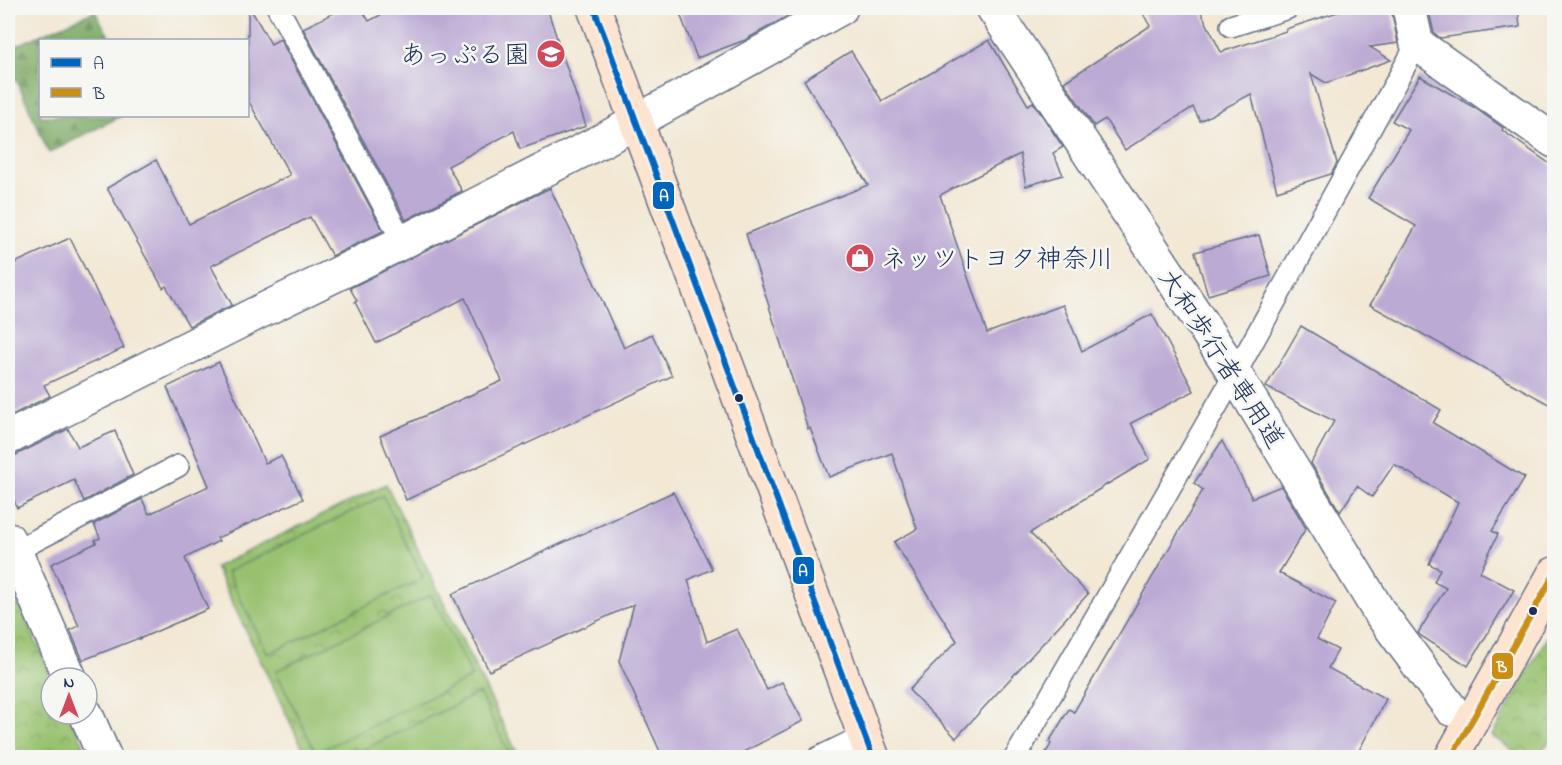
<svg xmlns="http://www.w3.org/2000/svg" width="1562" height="765" font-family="'Indie Flower','Klee One',sans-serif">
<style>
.forest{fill:url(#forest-firs);stroke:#4a6b60;stroke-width:1.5}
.park{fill:url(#park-crowns);stroke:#597866;stroke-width:1.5}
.garden{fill:#97c16e;stroke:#597866;stroke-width:1.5}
.building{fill:#bbaad4}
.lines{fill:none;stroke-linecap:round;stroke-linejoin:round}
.lane-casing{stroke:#667087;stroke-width:24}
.street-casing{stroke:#667087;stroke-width:36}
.secondary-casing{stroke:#667087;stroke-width:36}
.lane{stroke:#fff;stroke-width:21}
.street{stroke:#fff;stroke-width:33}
.secondary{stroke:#fde4d1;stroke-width:33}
.bus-1-casing{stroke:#f6f6f2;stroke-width:10}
.bus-2-casing{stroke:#f6f6f2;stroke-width:10}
.bus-1{stroke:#0065bd;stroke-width:6}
.bus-2{stroke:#cb8e13;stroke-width:6}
.bus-dot{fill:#1b2f5e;stroke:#f6f6f2;stroke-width:2}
.labels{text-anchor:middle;stroke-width:5;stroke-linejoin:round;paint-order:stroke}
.poi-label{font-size:26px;fill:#1b2f5e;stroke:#f6f6f2;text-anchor:end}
.street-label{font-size:26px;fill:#1b2f5e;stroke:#f6f6f2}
.line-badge{stroke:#f6f6f2;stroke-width:2}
.badge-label{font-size:16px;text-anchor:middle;font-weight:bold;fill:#fff}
</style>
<defs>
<pattern id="forest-firs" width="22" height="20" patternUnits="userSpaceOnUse" patternTransform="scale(1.5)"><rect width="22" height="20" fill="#79a761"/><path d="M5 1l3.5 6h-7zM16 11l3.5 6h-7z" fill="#628853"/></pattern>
<pattern id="park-crowns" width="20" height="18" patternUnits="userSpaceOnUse" patternTransform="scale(1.5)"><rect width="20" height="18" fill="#97c16e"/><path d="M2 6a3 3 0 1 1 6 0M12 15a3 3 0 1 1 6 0" fill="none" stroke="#7a9d5e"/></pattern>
</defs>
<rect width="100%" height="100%" fill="#f6f6f2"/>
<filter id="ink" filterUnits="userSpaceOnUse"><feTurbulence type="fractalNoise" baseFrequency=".0167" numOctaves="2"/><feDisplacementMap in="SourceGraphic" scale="12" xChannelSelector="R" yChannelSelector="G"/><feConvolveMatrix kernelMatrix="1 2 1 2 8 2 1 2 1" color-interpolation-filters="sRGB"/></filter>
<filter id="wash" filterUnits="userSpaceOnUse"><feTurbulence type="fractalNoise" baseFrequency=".008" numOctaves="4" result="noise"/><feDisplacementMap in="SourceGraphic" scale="24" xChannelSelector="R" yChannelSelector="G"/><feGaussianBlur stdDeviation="1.35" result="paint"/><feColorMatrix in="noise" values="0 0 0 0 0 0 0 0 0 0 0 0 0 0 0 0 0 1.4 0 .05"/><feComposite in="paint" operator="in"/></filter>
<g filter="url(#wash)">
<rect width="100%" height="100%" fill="#f2e8d4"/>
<polygon class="forest" points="95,11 111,40 40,40 40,116 121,116 49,153 8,61 8,49"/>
<g class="park">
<polygon points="386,484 519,757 307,757 215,567"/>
<polygon points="8,582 53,678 51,678 51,714 69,714 84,745 53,757 8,757"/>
<polygon points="1554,625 1554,736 1536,757 1522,757 1492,736"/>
</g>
<g class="garden">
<polygon points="383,496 423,578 268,654 227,572"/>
<polygon points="431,595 472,677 316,753 276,671"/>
<polygon points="479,693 511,757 348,757"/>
</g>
<g id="blocks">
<g class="building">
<polygon points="248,8 250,8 271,44 280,39 383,231 332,256 310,217 211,266 232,305 189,326 166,286 163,288 107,188 156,160 189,224 290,175 248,100"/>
<polygon points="344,8 361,8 369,21 394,8 547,8 586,126 520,149 514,131 448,166 462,191 406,220 303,28"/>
<polygon points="698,8 802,8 745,40 697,58 680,14"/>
<polygon points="1140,8 1199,8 1221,52 1286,31 1286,29 1350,8 1391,8 1398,43 1370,47 1391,60 1326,83 1311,74 1337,163 1331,174 1277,191 1251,94 1200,121 1193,107 1125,150 1105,119 1094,126 1064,82 1150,26"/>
<polygon points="1428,8 1518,8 1520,27 1440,38 1434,33"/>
<polygon points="989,40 1028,105 1033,102 1063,147 1053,153 1063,175 1026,186 1020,154 940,195 987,333 1063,305 1082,351 1152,314 1194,391 1131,423 1150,459 1106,485 1030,533 1088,594 956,738 909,690 957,641 894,542 917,529 892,453 829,477 810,428 808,429 746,234 868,185 804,80 851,51 882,101"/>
<polygon points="1420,76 1475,108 1503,128 1502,130 1554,167 1554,407 1370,305 1416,226 1368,198 1409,130 1392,121"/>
<polygon points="550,188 582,255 615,330 616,330 624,348 652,334 672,376 406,500 380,436 502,381 465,298 376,343 355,302 357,301 350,288"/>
<polygon points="1259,235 1271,276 1208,295 1195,252"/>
<polygon points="70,238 124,348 44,385 50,396 8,417 8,266"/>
<polygon points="1301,326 1441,410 1433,423 1525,478 1492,531 1498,534 1480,572 1514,590 1468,666 1421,636 1418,633 1446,588 1434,582 1440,569 1429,564 1458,502 1394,464 1372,497 1357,486 1340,512 1311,463 1334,421 1266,387"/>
<polygon points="219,362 265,463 281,456 303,499 217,538 219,541 185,558 208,609 139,639 139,638 83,660 70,630 79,626 51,564 96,543 95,540 100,538 94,524 142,499 149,514 209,486 167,387"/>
<polygon points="68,429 78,447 115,431 133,475 84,501 74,480 17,508 8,487 8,457 16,455"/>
<polygon points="1222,441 1252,498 1281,486 1306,528 1279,573 1336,603 1317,639 1338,650 1328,668 1386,699 1355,758 1043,758 1051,744 1049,742 1069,709 1074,712 1203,490 1194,483"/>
<polygon points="673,492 712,569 688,580 707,642 737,629 767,690 782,682 803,721 732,758 663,758 619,661 634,604 489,671 452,594"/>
</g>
</g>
</g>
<g filter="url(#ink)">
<use href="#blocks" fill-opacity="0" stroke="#667087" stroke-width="1.5"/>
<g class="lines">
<g class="lane-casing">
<g id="lane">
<polyline points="278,8 403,242"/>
<polyline points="1231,26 1288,8"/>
<polyline points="15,551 178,466"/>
<polyline points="818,758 865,735"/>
<polyline points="1015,758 1235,374 1417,44"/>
</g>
</g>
<g class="street-casing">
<g id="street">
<polyline points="993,8 1235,374 1378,610 1451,709"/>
<polyline points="1409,8 1417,44 1554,141"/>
<polyline points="8,438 255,314 403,242 605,139 841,8"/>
<polyline points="8,539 15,551 70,678"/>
<polyline points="86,714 105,758"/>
</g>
</g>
<g class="secondary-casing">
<g id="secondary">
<polyline points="594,8 873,758"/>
<polyline points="1451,758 1554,574"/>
</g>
</g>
<use href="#lane" class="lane"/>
<use href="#street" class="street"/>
<use href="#secondary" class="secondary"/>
<g class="bus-1-casing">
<polyline id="bus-1" points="594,8 873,758"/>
</g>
<g class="bus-2-casing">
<polyline id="bus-2" points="1451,758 1554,574"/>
</g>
<use href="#bus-1" class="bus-1"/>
<use href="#bus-2" class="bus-2"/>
</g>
</g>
<defs>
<g id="school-disc" transform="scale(1.5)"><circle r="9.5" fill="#d1495b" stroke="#f6f6f2"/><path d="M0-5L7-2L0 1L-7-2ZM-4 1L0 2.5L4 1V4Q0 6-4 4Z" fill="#fff"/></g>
<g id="shop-disc" transform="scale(1.5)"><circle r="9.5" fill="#d1495b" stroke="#f6f6f2"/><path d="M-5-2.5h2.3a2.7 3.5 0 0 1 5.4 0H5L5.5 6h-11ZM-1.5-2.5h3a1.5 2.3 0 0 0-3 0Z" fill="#fff"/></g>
</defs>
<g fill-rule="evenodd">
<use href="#school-disc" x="551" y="54"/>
<use href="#shop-disc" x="860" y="258"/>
</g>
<g class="bus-dot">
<circle cx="739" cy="398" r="5"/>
<circle cx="1533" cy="611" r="5"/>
</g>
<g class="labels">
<g class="poi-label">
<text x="530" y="63">あっぷる園</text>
<text x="881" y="267" text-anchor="start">ネッツトヨタ神奈川</text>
</g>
<g class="street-label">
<text transform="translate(1222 358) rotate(57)" y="9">大和歩行者専用道</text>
</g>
</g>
<g class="line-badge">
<rect x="652" y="181" width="23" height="29" rx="6" fill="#0065bd"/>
<rect x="792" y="556" width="23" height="29" rx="6" fill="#0065bd"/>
<rect x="1491" y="652" width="23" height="28" rx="6" fill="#cb8e13"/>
</g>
<g class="badge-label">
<text x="664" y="201">A</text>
<text x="803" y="576">A</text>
<text x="1502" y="672">B</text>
</g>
<rect width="1562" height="765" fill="none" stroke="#f6f6f2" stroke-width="30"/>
<rect x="39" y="39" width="210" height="78" fill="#f6f6f2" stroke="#9ea6b7" stroke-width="1.5"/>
<rect x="51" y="58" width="30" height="9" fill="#0065bd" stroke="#9ea6b7" stroke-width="1.5"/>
<text x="93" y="69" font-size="18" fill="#1b2f5e">A</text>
<rect x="51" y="88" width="30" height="9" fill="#cb8e13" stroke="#9ea6b7" stroke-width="1.5"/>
<text x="93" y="99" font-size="18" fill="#1b2f5e">B</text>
<g transform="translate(69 696)"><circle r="28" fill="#f6f6f2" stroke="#9ea6b7" stroke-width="1.5"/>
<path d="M0-4.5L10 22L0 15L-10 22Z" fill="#d1495b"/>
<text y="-9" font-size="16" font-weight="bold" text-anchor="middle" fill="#1b2f5e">N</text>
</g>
</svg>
